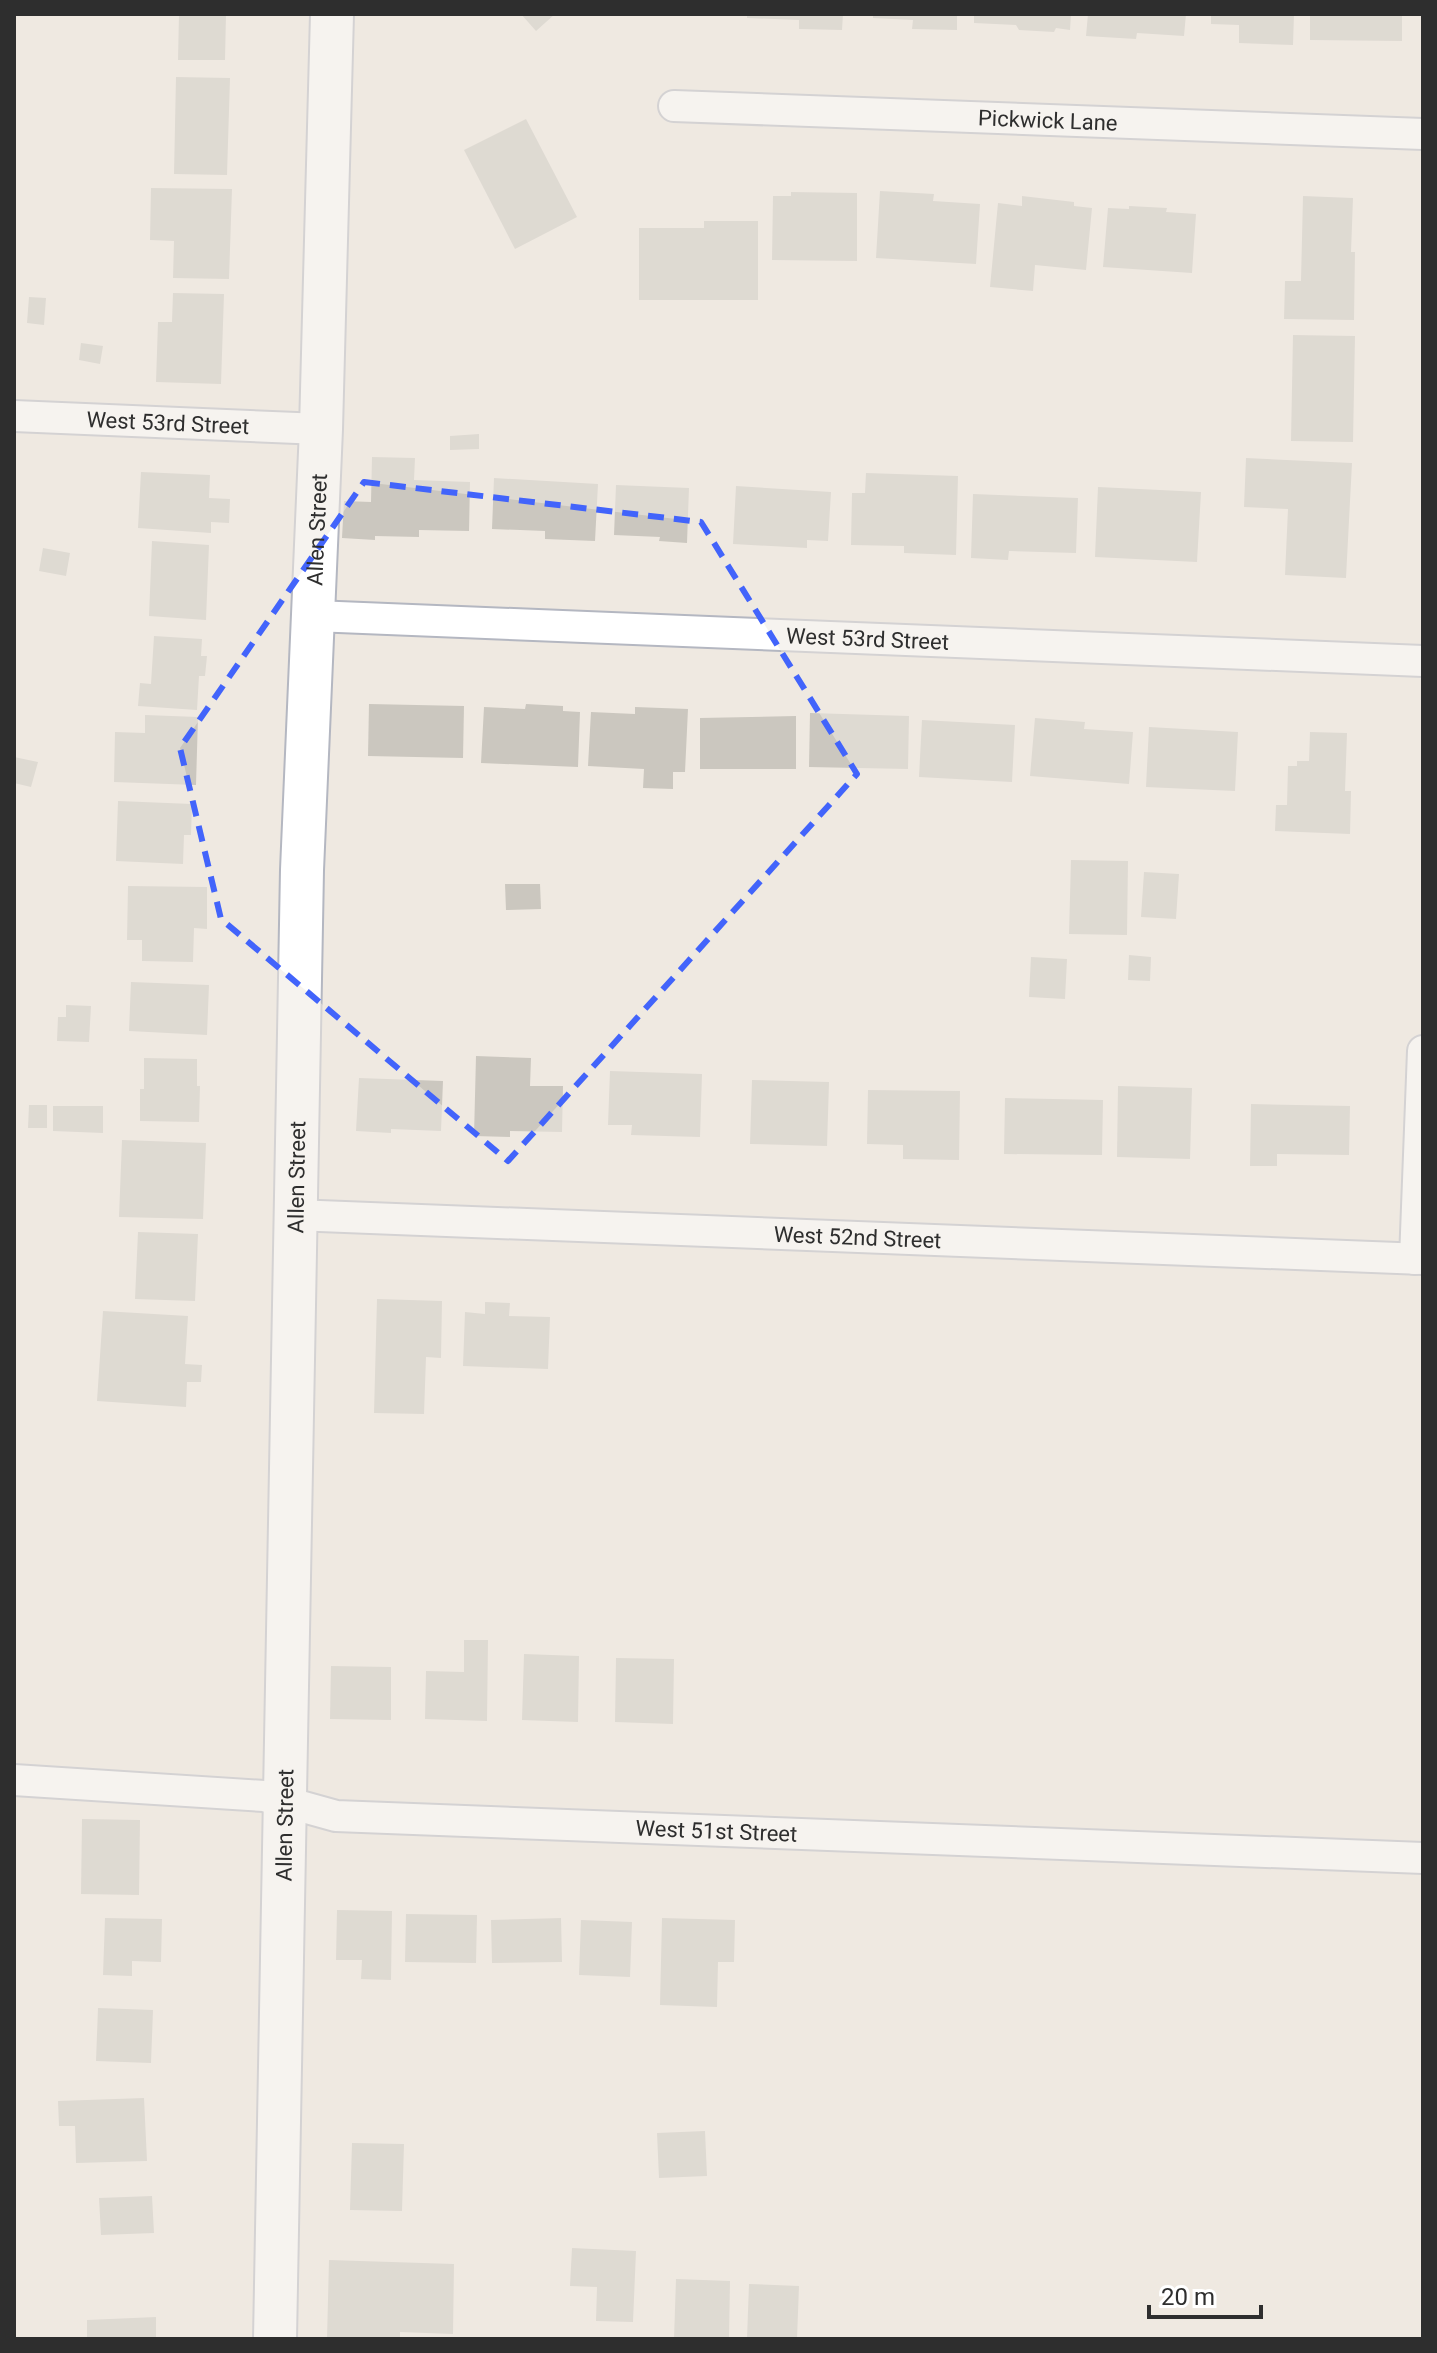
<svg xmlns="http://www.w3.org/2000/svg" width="1437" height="2353" font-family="Roboto,sans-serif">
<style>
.building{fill:#cbc7bf}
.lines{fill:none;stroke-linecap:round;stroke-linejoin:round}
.street-casing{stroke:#b4b7c1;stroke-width:34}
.secondary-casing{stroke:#b4b7c1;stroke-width:46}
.street{stroke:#fff;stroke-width:30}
.secondary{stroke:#fff;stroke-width:42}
.marked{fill:none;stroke:#4264fb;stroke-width:6;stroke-dasharray:16 10;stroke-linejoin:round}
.labels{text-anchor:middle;stroke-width:6;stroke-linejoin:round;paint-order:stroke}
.street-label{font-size:22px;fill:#2e2e2e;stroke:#fff}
</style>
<rect width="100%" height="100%" fill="#efe9e1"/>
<g class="building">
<polygon points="179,14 226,14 225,60 178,60"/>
<polygon points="521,14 555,14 536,31"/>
<polygon points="747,14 843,14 842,30 799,29 799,20 747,18"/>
<polygon points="873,14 957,14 957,30 912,29 913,20 873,18"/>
<polygon points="974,14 1071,14 1070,30 1056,28 1054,32 1019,30 1016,25 974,23"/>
<polygon points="1088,14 1186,14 1184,36 1137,33 1136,39 1086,36"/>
<polygon points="1211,14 1294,14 1293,45 1239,43 1239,25 1211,24"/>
<polygon points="1310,14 1402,14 1402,41 1310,40"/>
<polygon points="176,77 230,78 227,175 174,174"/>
<polygon points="526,119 577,217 515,249 464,150"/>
<polygon points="151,188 232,189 229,279 173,278 174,241 150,240"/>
<polygon points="880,191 934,194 933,201 980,204 976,264 876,258"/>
<polygon points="791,192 857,193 857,261 772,260 773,196 791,196"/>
<polygon points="1022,196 1074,202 1074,206 1092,208 1086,270 1035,265 1033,291 990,287 998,203 1022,206"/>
<polygon points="1303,196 1353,198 1351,252 1355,252 1354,320 1284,319 1285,281 1301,281"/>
<polygon points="1129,206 1167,208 1166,212 1196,214 1192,273 1103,267 1108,208 1129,209"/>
<polygon points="704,221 758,221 758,300 639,300 639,228 704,228"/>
<polygon points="173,293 224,294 221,384 156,382 158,322 172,322"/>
<polygon points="29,297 46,298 44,325 27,323"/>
<polygon points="1293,335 1355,336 1353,442 1291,441"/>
<polygon points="81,343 103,346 100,364 79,360"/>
<polygon points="479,434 479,449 450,450 450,436"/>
<polygon points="372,457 415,458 414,480 470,482 469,531 419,530 419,537 375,536 375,540 342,538 344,501 371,502"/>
<polygon points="1246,458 1352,463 1346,578 1285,575 1288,509 1244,507"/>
<polygon points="141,472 210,475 209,498 230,499 229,523 211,522 211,533 138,528"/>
<polygon points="866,473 958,476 956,555 904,553 904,546 851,545 852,493 865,493"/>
<polygon points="494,478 598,484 595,541 545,539 545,531 492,529"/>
<polygon points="616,485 689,488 687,543 659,541 660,537 614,535"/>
<polygon points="736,486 831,492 828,541 807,540 807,548 733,544"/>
<polygon points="1098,487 1201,492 1197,562 1095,557"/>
<polygon points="973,494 1078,498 1076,553 1009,551 1008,560 971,558"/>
<polygon points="152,541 209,545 206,620 149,616"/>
<polygon points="43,548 70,553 66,576 39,571"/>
<polygon points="154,636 202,639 201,656 207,656 205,676 199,676 197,710 138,706 140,683 151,684"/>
<polygon points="369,704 464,706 463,758 368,756"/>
<polygon points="526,704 563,706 563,711 580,712 578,767 481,763 484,707 525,709"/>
<polygon points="635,707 688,709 685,772 673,772 673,789 643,788 644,769 588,766 591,712 635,714"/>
<polygon points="810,713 909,716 908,769 809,767"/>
<polygon points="145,715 198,717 196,785 114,782 115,732 145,733"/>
<polygon points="796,716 796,769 700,769 700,718"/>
<polygon points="1035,718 1085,722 1084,729 1133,732 1129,784 1030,776"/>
<polygon points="922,720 1015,725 1012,782 919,777"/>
<polygon points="1149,727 1238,732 1235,791 1146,787"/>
<polygon points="1310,732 1347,733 1345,791 1351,791 1350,834 1275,831 1276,805 1287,805 1288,766 1297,766 1297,761 1309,761"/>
<polygon points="14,757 38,762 31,787 14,783"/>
<polygon points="118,801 192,804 191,835 184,835 183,864 116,861"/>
<polygon points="1071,860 1128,861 1127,935 1069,934"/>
<polygon points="1144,872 1179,874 1176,919 1141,917"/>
<polygon points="505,884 540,884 541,909 506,910"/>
<polygon points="128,886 207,887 207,929 194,928 193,962 142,961 142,940 127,940"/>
<polygon points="1129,955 1151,957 1150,981 1128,980"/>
<polygon points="1031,957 1067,959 1065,999 1029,997"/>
<polygon points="131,982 209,985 207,1035 129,1031"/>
<polygon points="66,1005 91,1006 89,1042 57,1041 58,1017 66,1017"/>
<polygon points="476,1056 531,1058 530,1086 563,1086 562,1132 510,1131 510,1137 474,1136"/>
<polygon points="144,1058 197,1059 197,1086 200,1086 199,1122 140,1121 140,1089 144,1089"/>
<polygon points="610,1071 702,1074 700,1137 631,1135 632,1125 608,1125"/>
<polygon points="359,1078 443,1081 441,1131 391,1129 391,1133 356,1131"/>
<polygon points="752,1080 829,1082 827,1146 750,1144"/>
<polygon points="1118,1086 1192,1088 1190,1159 1117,1157"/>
<polygon points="868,1090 960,1091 959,1160 903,1159 903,1145 867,1144"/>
<polygon points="1005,1098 1103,1100 1102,1155 1004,1154"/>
<polygon points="1251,1104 1350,1106 1349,1155 1277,1154 1277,1166 1250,1166"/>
<polygon points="29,1105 47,1105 47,1128 28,1128"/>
<polygon points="53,1106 103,1106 103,1133 53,1131"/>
<polygon points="122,1140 206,1143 203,1219 119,1217"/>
<polygon points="138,1232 198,1234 195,1301 135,1299"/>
<polygon points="377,1299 442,1301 441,1358 426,1357 424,1414 374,1413"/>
<polygon points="485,1302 510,1303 509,1316 550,1317 548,1369 463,1366 465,1312 485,1314"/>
<polygon points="103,1311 188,1316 185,1364 202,1365 201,1382 187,1382 186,1407 97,1401"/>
<polygon points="464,1640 488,1640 487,1721 425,1719 426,1671 464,1672"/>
<polygon points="524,1654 579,1656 578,1722 522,1720"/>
<polygon points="616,1658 674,1659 673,1724 615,1722"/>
<polygon points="331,1666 391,1667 391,1720 330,1719"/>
<polygon points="82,1819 140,1820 139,1895 81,1894"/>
<polygon points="337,1910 392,1911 391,1980 361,1979 362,1960 336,1960"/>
<polygon points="406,1914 477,1915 476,1963 405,1962"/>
<polygon points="105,1918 162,1919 161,1962 132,1961 132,1976 103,1975"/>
<polygon points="561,1918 562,1962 492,1963 491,1920"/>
<polygon points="662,1918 735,1920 734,1962 718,1962 717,2007 660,2005"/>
<polygon points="581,1920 632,1922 630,1977 579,1975"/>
<polygon points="98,2008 153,2010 151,2063 96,2061"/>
<polygon points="144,2098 147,2161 76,2163 75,2126 59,2126 58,2101"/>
<polygon points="705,2131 707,2176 659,2178 657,2133"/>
<polygon points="352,2143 404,2144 402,2211 350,2210"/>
<polygon points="152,2196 154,2233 101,2235 99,2198"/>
<polygon points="572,2248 636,2251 633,2322 596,2321 597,2287 570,2286"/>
<polygon points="329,2260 454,2264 453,2334 400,2332 400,2339 327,2339"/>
<polygon points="676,2279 730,2281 729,2339 674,2339"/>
<polygon points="749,2284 799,2286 797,2339 747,2339"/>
<polygon points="156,2317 156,2339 87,2339 87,2320"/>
</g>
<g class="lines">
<g class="street-casing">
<g id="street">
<path id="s1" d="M 674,106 L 1423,134"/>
<path id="s2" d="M 14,416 L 321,429"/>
<path id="s3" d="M 314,616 L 1423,661"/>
<path id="s4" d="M 294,1215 L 1423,1259"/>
<polyline points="1415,1259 1423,1051"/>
<path id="s5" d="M 14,1780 L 264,1796 L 336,1816 L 1423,1858"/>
</g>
</g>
<g class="secondary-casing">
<g id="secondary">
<path id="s6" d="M 275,2339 L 302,870 L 321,429 L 332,14"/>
</g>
</g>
<use href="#street" class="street"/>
<use href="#secondary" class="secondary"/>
</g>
<path d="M0 0H1437V2353H0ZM 364,482 L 701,522 L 857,774 L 508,1161 L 221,919 L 180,748 Z" fill="#efe9e1" fill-opacity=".55" fill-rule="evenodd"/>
<path class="marked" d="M 364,482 L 701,522 L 857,774 L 508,1161 L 221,919 L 180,748 Z"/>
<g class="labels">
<g class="street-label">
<text dy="8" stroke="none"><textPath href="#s1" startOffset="374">Pickwick Lane</textPath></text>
<text dy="8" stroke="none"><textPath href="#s2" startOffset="154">West 53rd Street</textPath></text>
<text dy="8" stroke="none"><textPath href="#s6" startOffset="1810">Allen Street</textPath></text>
<text dy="8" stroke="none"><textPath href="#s3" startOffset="554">West 53rd Street</textPath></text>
<text dy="8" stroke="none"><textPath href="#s6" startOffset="1162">Allen Street</textPath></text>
<text dy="8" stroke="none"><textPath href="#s4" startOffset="564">West 52nd Street</textPath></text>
<text dy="8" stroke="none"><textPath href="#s6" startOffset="514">Allen Street</textPath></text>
<text dy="8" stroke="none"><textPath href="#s5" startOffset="706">West 51st Street</textPath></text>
</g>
</g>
<rect width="1437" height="2353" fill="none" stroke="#2e2e2e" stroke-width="32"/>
<path d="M1149 2305v12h112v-12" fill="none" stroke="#2e2e2e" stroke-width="4"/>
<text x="1161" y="2305" font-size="24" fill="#2e2e2e" stroke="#ffffff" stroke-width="6" paint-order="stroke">20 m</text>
</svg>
